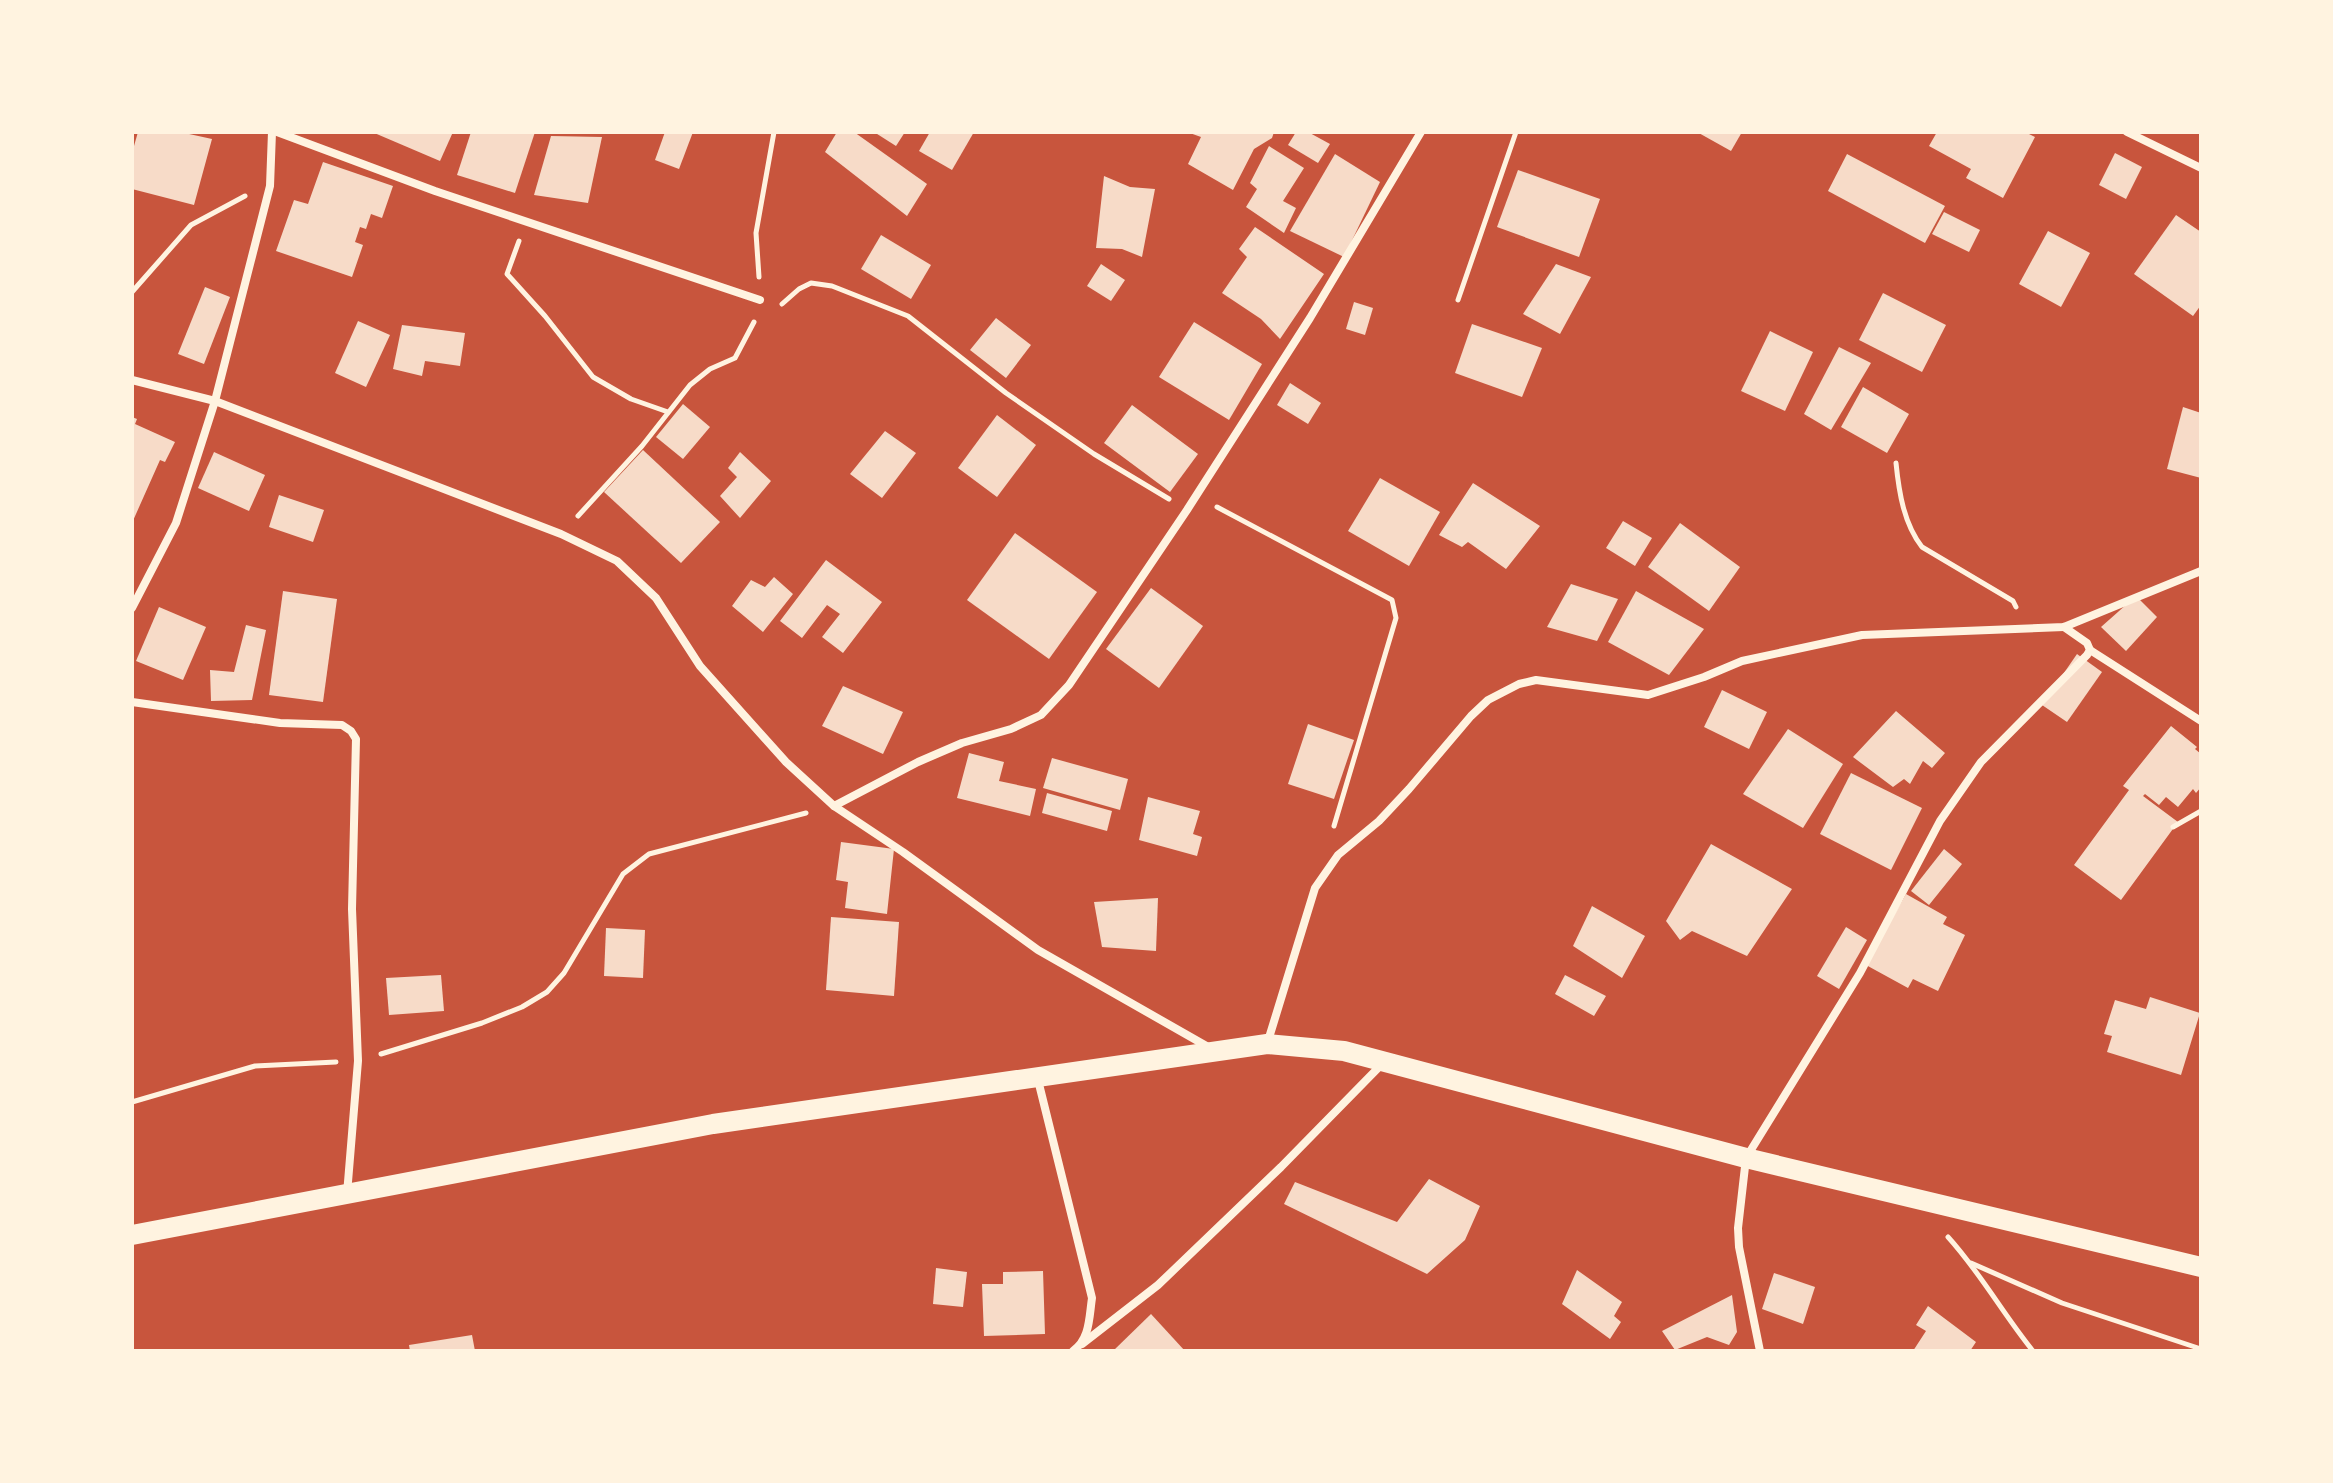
<svg xmlns="http://www.w3.org/2000/svg" width="2333" height="1483" font-family="Raleway,sans-serif">
<style>
.building{fill:#f7dbc8}
.lines{fill:none;stroke-linecap:round;stroke-linejoin:round}
.path{stroke:#fff3e0;stroke-width:5}
.minor{stroke:#fff3e0;stroke-width:8}
.primary{stroke:#fff3e0;stroke-width:20}
</style>
<rect width="100%" height="100%" fill="#c8553d"/>
<g class="building">
<polygon points="138,132 180,132 212,139 194,205 132,189 132,153"/>
<polygon points="372,132 453,132 440,161"/>
<polygon points="471,132 535,132 515,193 457,175"/>
<polygon points="665,132 693,132 679,169 655,160"/>
<polygon points="837,132 854,132 927,184 907,216 825,152"/>
<polygon points="874,132 905,132 896,146"/>
<polygon points="930,132 974,132 952,170 919,151"/>
<polygon points="1187,132 1274,132 1272,138 1254,149 1233,190 1188,164 1201,137"/>
<polygon points="1296,132 1308,132 1330,144 1318,163 1288,145"/>
<polygon points="1697,132 1742,132 1731,151"/>
<polygon points="1937,132 2025,132 2035,137 2003,198 1966,178 1971,169 1929,146"/>
<polygon points="551,136 602,137 588,203 534,195"/>
<polygon points="1269,146 1304,168 1283,201 1296,208 1284,233 1246,207 1257,189 1250,183"/>
<polygon points="2115,153 2142,167 2126,199 2099,185"/>
<polygon points="1335,154 1380,182 1344,257 1290,231"/>
<polygon points="1847,154 1945,206 1925,243 1828,191"/>
<polygon points="323,162 393,186 382,218 371,214 366,229 360,227 355,242 363,245 352,277 276,251 294,200 308,204"/>
<polygon points="1518,170 1600,199 1579,257 1497,227"/>
<polygon points="1104,176 1130,187 1155,189 1142,257 1122,249 1096,248"/>
<polygon points="1944,212 1980,230 1969,252 1932,234"/>
<polygon points="2176,215 2201,232 2201,305 2193,316 2134,274"/>
<polygon points="1255,227 1324,274 1280,339 1261,319 1222,293 1247,257 1239,249"/>
<polygon points="2048,231 2090,253 2061,307 2019,284"/>
<polygon points="881,235 931,265 911,299 861,269"/>
<polygon points="1101,264 1125,280 1111,301 1087,286"/>
<polygon points="1556,264 1591,277 1560,334 1523,314"/>
<polygon points="205,287 230,297 204,364 178,354"/>
<polygon points="1883,293 1946,325 1922,372 1859,340"/>
<polygon points="1354,302 1373,308 1365,335 1346,329"/>
<polygon points="996,318 1031,345 1006,378 970,350"/>
<polygon points="358,321 390,335 366,387 335,373"/>
<polygon points="1194,322 1262,364 1229,420 1159,377"/>
<polygon points="1472,324 1542,348 1522,397 1455,373"/>
<polygon points="402,325 465,333 460,366 425,361 422,376 393,369"/>
<polygon points="1770,331 1813,352 1785,411 1741,391"/>
<polygon points="1839,347 1871,363 1831,430 1804,414"/>
<polygon points="1290,383 1321,403 1308,424 1277,405"/>
<polygon points="1863,387 1909,414 1887,453 1841,427"/>
<polygon points="683,404 710,427 683,459 656,437"/>
<polygon points="1132,405 1198,454 1170,492 1104,443"/>
<polygon points="2183,407 2201,413 2201,478 2167,469"/>
<polygon points="997,415 1036,445 997,497 958,468"/>
<polygon points="132,417 137,419 135,424 175,442 165,462 160,460 132,523"/>
<polygon points="885,431 916,453 882,498 850,474"/>
<polygon points="643,450 720,522 681,563 604,492"/>
<polygon points="214,452 265,475 249,511 198,488"/>
<polygon points="740,452 771,481 740,518 720,496 737,477 728,468"/>
<polygon points="1380,478 1440,512 1409,566 1348,531"/>
<polygon points="1473,483 1540,526 1506,569 1468,542 1462,547 1439,535"/>
<polygon points="279,495 324,510 313,542 269,527"/>
<polygon points="1623,521 1652,538 1635,566 1606,548"/>
<polygon points="1680,523 1740,567 1709,611 1648,567"/>
<polygon points="1015,533 1097,592 1049,659 967,600"/>
<polygon points="826,560 882,602 843,653 822,637 840,614 827,605 802,638 780,621"/>
<polygon points="774,577 793,594 763,632 732,606 751,580 765,587"/>
<polygon points="1571,584 1618,599 1597,641 1547,627"/>
<polygon points="1151,588 1203,626 1159,688 1106,649"/>
<polygon points="283,591 337,599 323,702 269,695"/>
<polygon points="1636,591 1704,629 1669,675 1608,642"/>
<polygon points="2136,596 2157,617 2126,651 2101,627"/>
<polygon points="159,607 206,627 183,680 136,661"/>
<polygon points="246,625 266,630 252,700 211,701 210,670 234,672"/>
<polygon points="2077,654 2102,672 2067,722 2042,705"/>
<polygon points="843,686 903,712 883,754 822,726"/>
<polygon points="1722,690 1767,712 1749,749 1704,727"/>
<polygon points="1896,711 1945,753 1932,768 1923,761 1910,784 1904,779 1893,787 1853,757"/>
<polygon points="1308,724 1354,740 1334,799 1288,784"/>
<polygon points="2171,726 2197,747 2195,749 2201,754 2201,787 2196,793 2193,789 2178,807 2166,797 2159,805 2145,794 2143,796 2178,822 2121,900 2074,865 2129,790 2123,786"/>
<polygon points="1788,729 1843,764 1803,828 1743,794"/>
<polygon points="969,753 1004,762 999,781 1036,789 1030,816 957,798"/>
<polygon points="1052,758 1128,779 1120,810 1043,788"/>
<polygon points="1851,773 1922,808 1891,870 1820,834"/>
<polygon points="1047,793 1112,811 1107,831 1042,813"/>
<polygon points="1148,797 1200,811 1193,834 1202,837 1197,856 1139,840"/>
<polygon points="841,842 894,849 887,914 845,908 848,882 836,880"/>
<polygon points="1711,844 1792,889 1747,956 1692,931 1680,940 1666,921"/>
<polygon points="1944,849 1962,864 1929,905 1911,891"/>
<polygon points="1906,894 1947,917 1943,924 1965,935 1938,991 1913,979 1908,988 1866,965"/>
<polygon points="1158,898 1156,951 1102,947 1094,902"/>
<polygon points="1592,906 1645,936 1622,978 1573,946"/>
<polygon points="831,917 899,922 894,996 826,990"/>
<polygon points="1846,927 1867,940 1839,989 1817,976"/>
<polygon points="606,928 645,930 643,978 604,976"/>
<polygon points="441,975 444,1011 389,1015 386,978"/>
<polygon points="1565,975 1606,996 1594,1016 1555,994"/>
<polygon points="2150,997 2200,1013 2181,1075 2107,1052 2112,1036 2104,1034 2115,1000 2146,1009"/>
<polygon points="1429,1179 1480,1206 1465,1240 1427,1274 1284,1204 1295,1182 1397,1222"/>
<polygon points="936,1268 967,1272 963,1307 933,1304"/>
<polygon points="1577,1270 1622,1302 1614,1316 1621,1322 1610,1339 1562,1304"/>
<polygon points="1043,1271 1045,1334 984,1336 982,1284 1003,1284 1003,1272"/>
<polygon points="1774,1273 1815,1287 1803,1324 1762,1309"/>
<polygon points="1732,1295 1737,1332 1729,1345 1707,1337 1675,1350 1662,1331"/>
<polygon points="1928,1306 1976,1342 1970,1351 1913,1351 1926,1331 1916,1325"/>
<polygon points="1151,1314 1185,1351 1113,1351"/>
<polygon points="472,1335 475,1351 410,1351 409,1345"/>
</g>
<g class="lines">
<g class="path">
<polyline points="519,241 507,274 545,316 593,377 631,399 668,412"/>
<polyline points="759,277 756,233 774,132"/>
<polyline points="132,292 191,225 245,196"/>
<polyline points="1458,300 1516,132"/>
<polyline points="782,304 799,289 811,283 832,286 908,316 1006,393 1094,454 1169,499"/>
<path d="M 1896,463 C 1899,493 1904,524 1922,547 L 2013,601 L 2016,607"/>
<polyline points="1217,507 1392,600 1396,618 1334,826"/>
<polyline points="578,516 642,446 690,385 710,369 735,358 754,322"/>
<polyline points="2173,827 2201,811"/>
<polyline points="381,1054 482,1023 522,1007 547,992 564,973 623,874 649,854 806,813"/>
<polyline points="132,1102 255,1066 336,1062"/>
<path d="M 1948,1237 C 1980,1272 2003,1314 2033,1351"/>
<polyline points="1971,1263 2062,1303 2201,1349"/>
</g>
<g class="minor">
<polyline points="277,132 435,191 760,300"/>
<polyline points="2127,132 2201,168"/>
<polyline points="132,380 215,401 561,534 617,561 656,598 700,666 786,762 834,806 903,852 1038,950 1210,1048"/>
<polyline points="132,608 176,523 215,401 270,186 272,132"/>
<polyline points="2090,650 2201,721"/>
<polyline points="132,702 280,723 342,725 351,731 356,739 352,909 358,1061 347,1194"/>
<polyline points="834,806 918,762 962,743 1011,729 1041,715 1069,685 1187,510 1310,318 1421,132"/>
<polyline points="1268,1041 1315,888 1338,855 1379,821 1409,789 1471,716 1488,700 1519,684 1536,680 1648,695 1704,677 1742,661 1862,635 2064,627 2201,571"/>
<path d="M 1038,1080 L 1092,1298 C 1089,1318 1090,1339 1073,1351"/>
<polyline points="1082,1344 1158,1285 1281,1167 1383,1063"/>
<polyline points="1760,1351 1739,1247 1738,1228 1746,1158 1860,973 1940,821 1981,762 2087,655 2090,650 2087,643 2064,627"/>
</g>
<polyline class="primary" points="132,1235 713,1124 1267,1044 1344,1051 1746,1158 2201,1267"/>
</g>
<rect width="2333" height="1483" fill="none" stroke="#fff3e0" stroke-width="268"/>
</svg>
